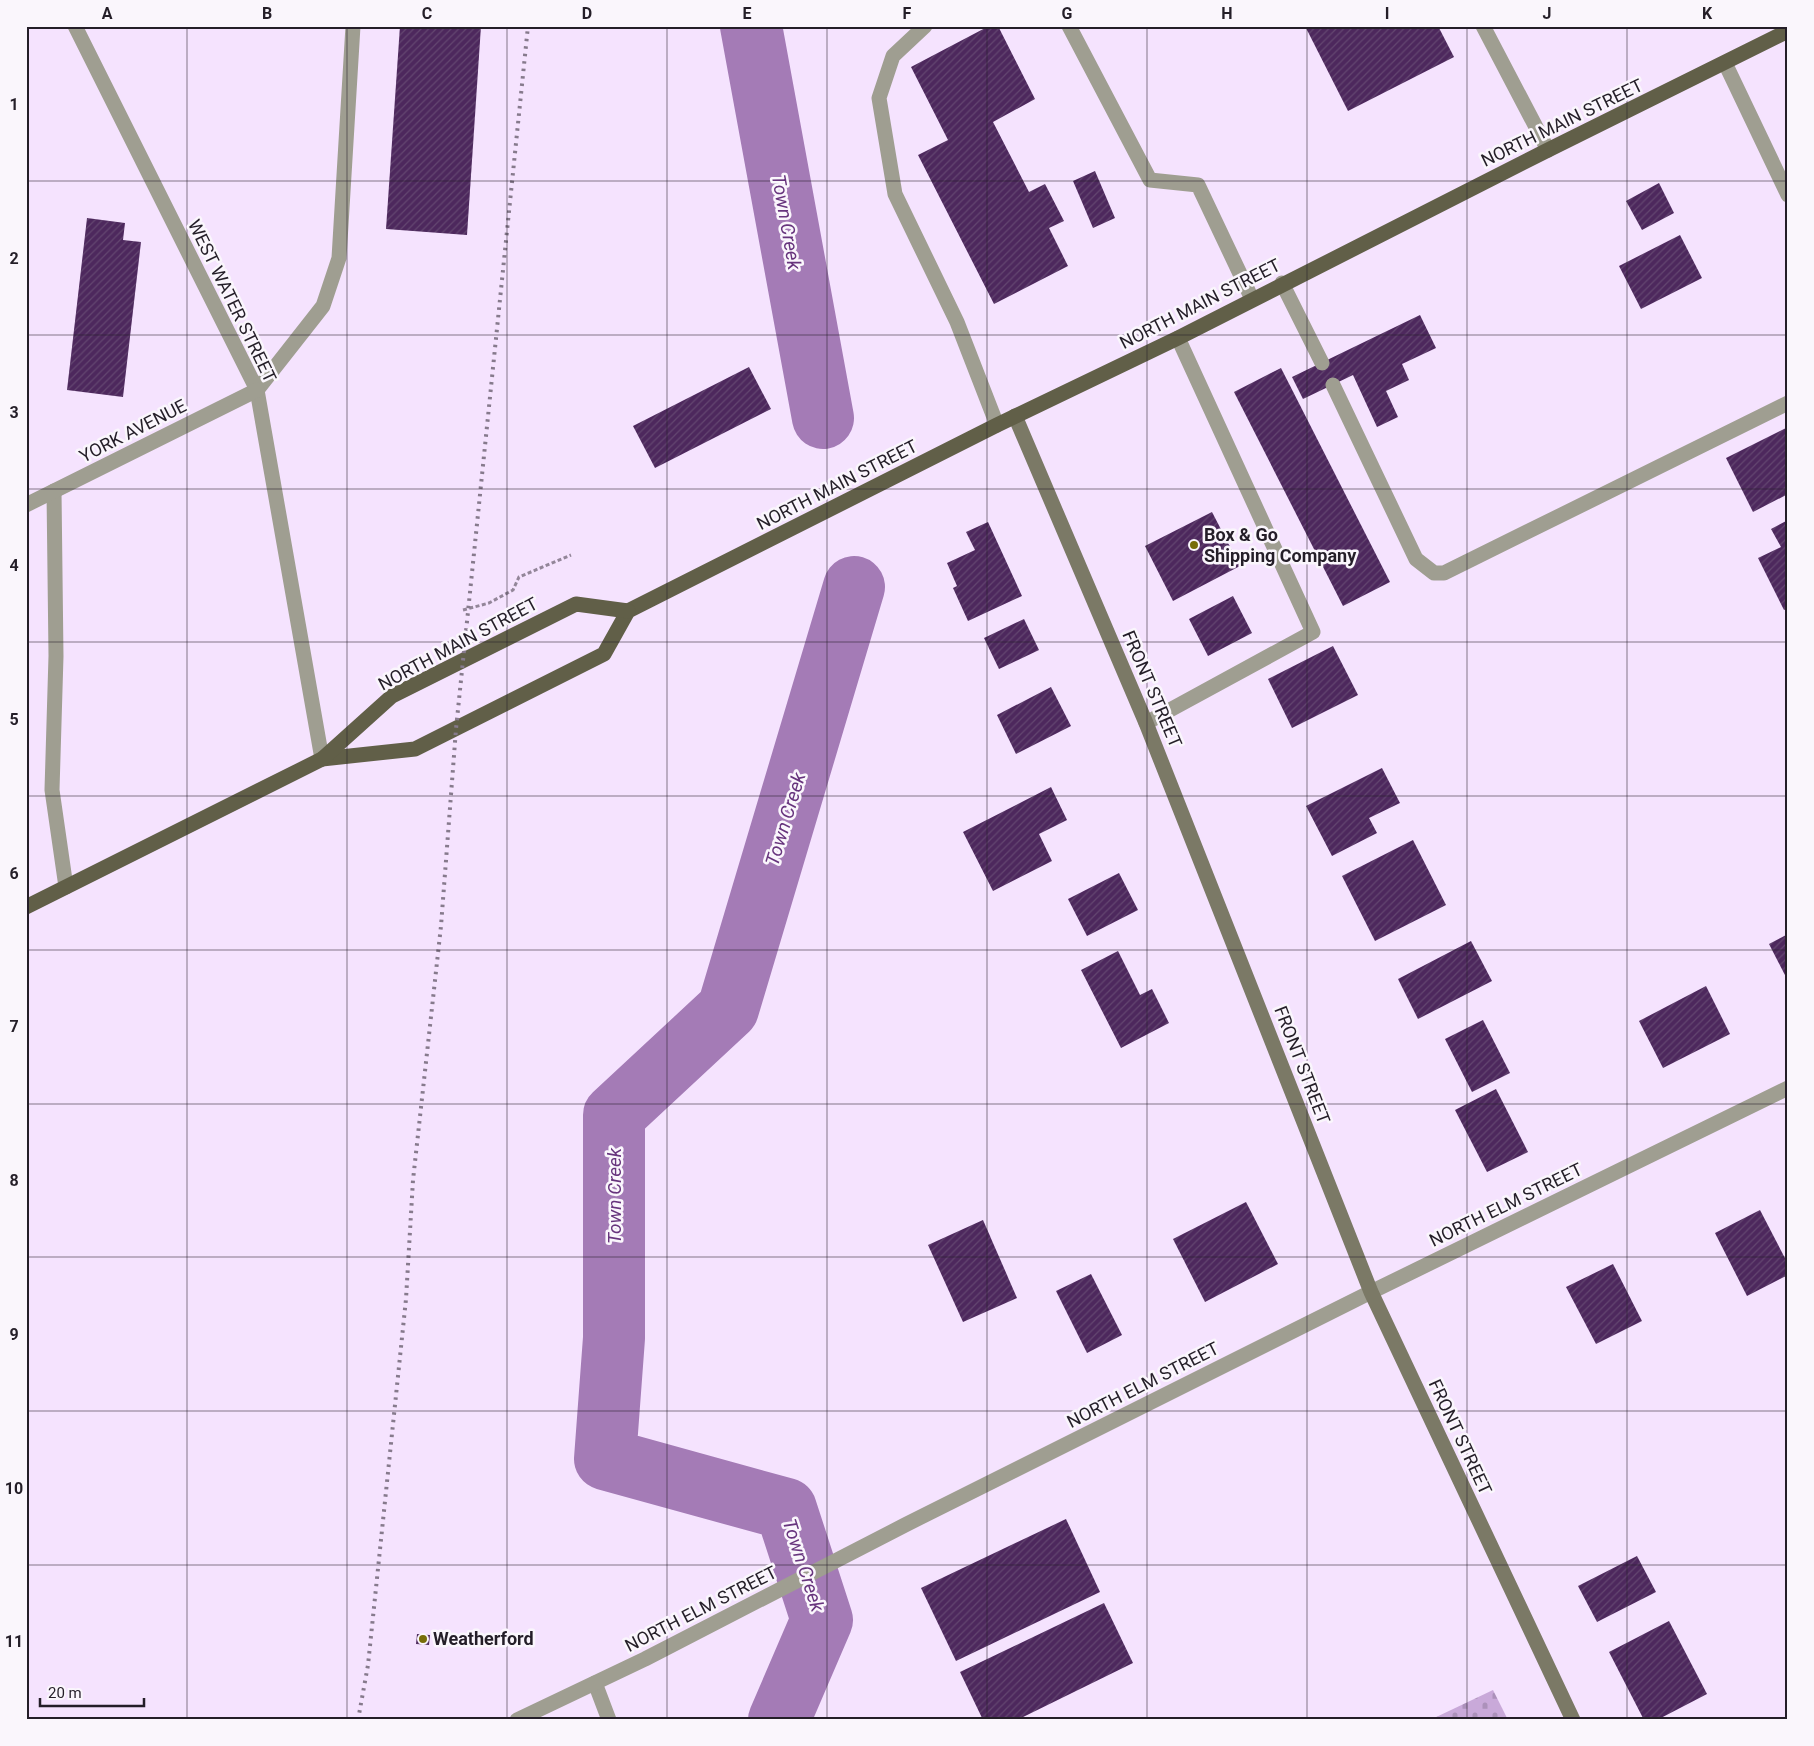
<svg xmlns="http://www.w3.org/2000/svg" width="1814" height="1746" font-family="Roboto,sans-serif">
<style>
.cemetery{fill:url(#cemetery-stones)}
.lines{fill:none;stroke-linecap:round;stroke-linejoin:round}
.river{stroke:#a47bb6;stroke-width:62}
.building{fill:url(#building-hatch)}
.path{stroke:#938699;stroke-width:3;stroke-dasharray:4 2.5;stroke-linecap:butt}
.lane{stroke:#9f9e91;stroke-width:15}
.street{stroke:#9f9e91;stroke-width:15}
.secondary{stroke:#7b7966;stroke-width:15}
.primary{stroke:#615f48;stroke-width:15}
.rail{stroke:#867a8c;stroke-width:4;stroke-dasharray:2.5 5;stroke-linecap:butt}
.grid{fill:none;stroke:#241e28;stroke-width:1;stroke-opacity:0.55}
.poi-dot{fill:#776d09;stroke:#faf6fc;stroke-width:2}
.labels{text-anchor:middle;stroke-width:5;stroke-linejoin:round;paint-order:stroke}
.street-label{font-size:18px;fill:#241e28;stroke:#faf6fc}
.poi-label{font-size:18px;font-weight:bold;fill:#241e28;stroke:#faf6fc;text-anchor:start}
.water-label{font-size:19px;font-style:italic;fill:#67347d;stroke:#faf6fc}
.neatline{fill:none;stroke:#241e28;stroke-width:2}
.grid-label{font-size:16px;text-anchor:middle;font-weight:bold;fill:#241e28}
</style>
<defs>
<pattern id="cemetery-stones" width="16" height="16" patternUnits="userSpaceOnUse" patternTransform="scale(1.25)"><rect width="16" height="16" fill="#c9a9d9"/><path d="M2 7V4a2 2 0 0 1 4 0v3zM10 15v-3a2 2 0 0 1 4 0v3z" fill="#ac91ba"/></pattern>
<pattern id="building-hatch" width="6" height="6" patternUnits="userSpaceOnUse" patternTransform="scale(1.25)"><rect width="6" height="6" fill="#4d285d"/><path d="M-1 1l2-2M0 6l6-6M5 7l2-2" fill="none" stroke="#634670"/></pattern>
</defs>
<rect width="100%" height="100%" fill="#f5e3fe"/>
<polygon class="cemetery" points="1493,1690 1508,1720 1430,1720"/>
<g class="lines">
<g class="river">
<polyline points="751,26 823,418"/>
<polyline points="779,1720 822,1620 786,1509 605,1459 614,1338 614,1115 728,1009 854,587"/>
</g>
</g>
<g class="building">
<polygon points="400,26 481,26 467,235 386,229"/>
<polygon points="989,26 998,26 1035,99 993,122 1029,192 1045,184 1064,221 1049,228 1068,266 994,304 918,155 948,140 911,67"/>
<polygon points="1305,26 1438,26 1454,57 1348,111"/>
<polygon points="1095,171 1115,218 1093,228 1073,181"/>
<polygon points="1659,183 1674,213 1642,230 1626,201"/>
<polygon points="87,218 125,223 123,240 141,242 123,397 67,390"/>
<polygon points="1680,235 1702,278 1641,309 1619,266"/>
<polygon points="1420,315 1436,348 1402,364 1409,380 1386,391 1398,417 1377,427 1353,375 1303,399 1292,377"/>
<polygon points="749,367 771,409 655,468 633,426"/>
<polygon points="1281,368 1390,582 1343,606 1234,392"/>
<polygon points="1788,427 1788,494 1753,512 1726,458"/>
<polygon points="1212,512 1240,566 1173,601 1145,546"/>
<polygon points="1788,520 1788,608 1784,610 1758,558 1781,547 1771,529"/>
<polygon points="988,522 1022,596 968,621 953,588 957,586 947,563 975,550 966,532"/>
<polygon points="1233,596 1252,633 1208,656 1189,619"/>
<polygon points="1024,619 1039,650 999,669 984,638"/>
<polygon points="1333,646 1358,695 1292,728 1268,679"/>
<polygon points="1051,687 1071,726 1016,754 997,715"/>
<polygon points="1382,768 1400,803 1369,818 1377,833 1332,856 1306,806"/>
<polygon points="1051,787 1067,820 1039,834 1052,861 993,891 963,832"/>
<polygon points="1413,840 1446,905 1375,941 1342,876"/>
<polygon points="1119,873 1138,910 1087,936 1068,899"/>
<polygon points="1788,934 1788,981 1769,944"/>
<polygon points="1471,941 1492,981 1418,1019 1398,979"/>
<polygon points="1118,951 1140,995 1152,989 1169,1023 1121,1048 1081,970"/>
<polygon points="1706,986 1730,1034 1663,1068 1639,1021"/>
<polygon points="1483,1020 1510,1073 1472,1092 1445,1039"/>
<polygon points="1496,1089 1528,1152 1487,1172 1455,1110"/>
<polygon points="1246,1202 1278,1264 1205,1302 1173,1239"/>
<polygon points="1760,1210 1788,1264 1788,1275 1747,1296 1715,1233"/>
<polygon points="983,1220 1017,1298 963,1322 928,1245"/>
<polygon points="1613,1264 1642,1321 1596,1344 1566,1287"/>
<polygon points="1091,1274 1122,1335 1087,1353 1056,1291"/>
<polygon points="1066,1519 1100,1592 956,1661 921,1588"/>
<polygon points="1637,1556 1656,1592 1597,1622 1578,1586"/>
<polygon points="1104,1603 1133,1663 1017,1720 983,1720 960,1672"/>
<polygon points="1669,1621 1707,1694 1657,1720 1644,1720 1609,1652"/>
<polygon points="417,1634 430,1635 429,1645 416,1644"/>
</g>
<g class="lines">
<polyline class="path" points="463,610 489,603 513,590 519,577 571,555"/>
<g class="lane">
<polyline points="925,26 893,56 879,98 895,194 957,322 997,425"/>
<polyline points="1069,26 1150,180 1198,185 1252,299"/>
<polyline points="1483,26 1548,150"/>
<polyline points="1282,283 1322,363"/>
<polyline points="1333,385 1416,559 1434,573 1444,573 1788,403"/>
<polyline points="257,390 323,306 339,258 353,26"/>
<polyline points="54,491 56,656 52,790 66,887"/>
<polyline points="1146,723 1313,632 1178,338"/>
<polyline points="595,1683 609,1720"/>
</g>
<g class="street">
<polyline points="75,26 257,390 322,759"/>
<polyline points="1725,63 1788,195"/>
<polyline points="26,505 257,390"/>
<polyline points="517,1720 645,1659 905,1525 1371,1292 1788,1088"/>
</g>
<polyline class="secondary" points="1015,416 1146,723 1371,1292 1573,1720"/>
<g class="primary">
<polyline points="322,759 415,749 604,654 628,611 997,425 1178,338 1548,150 1788,31"/>
<polyline points="26,907 322,759 392,696 576,604 628,611"/>
</g>
<polyline class="rail" points="358,1720 368,1665 406,1299 413,1180 441,926 456,729 528,26"/>
</g>
<path class="grid" d="M 187,26 L 187,1720M 347,26 L 347,1720M 507,26 L 507,1720M 667,26 L 667,1720M 827,26 L 827,1720M 987,26 L 987,1720M 1147,26 L 1147,1720M 1307,26 L 1307,1720M 1467,26 L 1467,1720M 1627,26 L 1627,1720M 26,181 L 1788,181M 26,335 L 1788,335M 26,489 L 1788,489M 26,642 L 1788,642M 26,796 L 1788,796M 26,950 L 1788,950M 26,1104 L 1788,1104M 26,1257 L 1788,1257M 26,1411 L 1788,1411M 26,1565 L 1788,1565"/>
<g class="poi-dot">
<circle cx="1194" cy="545" r="5"/>
<circle cx="423" cy="1639" r="5"/>
</g>
<g class="labels">
<g class="street-label">
<text transform="translate(1562 123) rotate(-26)" y="6">NORTH MAIN STREET</text>
<text transform="translate(232 301) rotate(64)" y="6">WEST WATER STREET</text>
<text transform="translate(1200 304) rotate(-27)" y="6">NORTH MAIN STREET</text>
<text transform="translate(133 431) rotate(-27)" y="6">YORK AVENUE</text>
<text transform="translate(837 485) rotate(-27)" y="6">NORTH MAIN STREET</text>
<text transform="translate(458 644) rotate(-28)" y="6">NORTH MAIN STREET</text>
<text transform="translate(1152 689) rotate(67)" y="6">FRONT STREET</text>
<text transform="translate(1302 1065) rotate(69)" y="6">FRONT STREET</text>
<text transform="translate(1506 1205) rotate(-26)" y="6">NORTH ELM STREET</text>
<text transform="translate(1143 1385) rotate(-27)" y="6">NORTH ELM STREET</text>
<text transform="translate(1460 1437) rotate(65)" y="6">FRONT STREET</text>
<text transform="translate(701 1609) rotate(-27)" y="6">NORTH ELM STREET</text>
</g>
<g class="poi-label">
<text x="1204" y="541">Box &amp; Go<tspan x="1204" dy="21">Shipping Company</tspan></text>
<text x="433" y="1645">Weatherford</text>
</g>
<g class="water-label">
<text transform="translate(787 222) rotate(80)" y="7">Town Creek</text>
<text transform="translate(785 819) rotate(-73)" y="7">Town Creek</text>
<text transform="translate(614 1196) rotate(-90)" y="7">Town Creek</text>
<text transform="translate(804 1565) rotate(72)" y="7">Town Creek</text>
</g>
</g>
<rect width="1814" height="1746" fill="none" stroke="#faf6fc" stroke-width="55"/>
<path d="M40 1698v8h104v-8" fill="none" stroke="#241e28" stroke-width="2.5"/>
<text x="48" y="1698" font-size="15" fill="#241e28" stroke="#faf6fc" stroke-width="4" paint-order="stroke">20 m</text>
<rect x="28" y="28" width="1758" height="1690" class="neatline"/>
<g class="grid-label">
<text x="107" y="19">A</text>
<text x="267" y="19">B</text>
<text x="427" y="19">C</text>
<text x="587" y="19">D</text>
<text x="747" y="19">E</text>
<text x="907" y="19">F</text>
<text x="1067" y="19">G</text>
<text x="1227" y="19">H</text>
<text x="1387" y="19">I</text>
<text x="1547" y="19">J</text>
<text x="1707" y="19">K</text>
<text x="14" y="110">1</text>
<text x="14" y="264">2</text>
<text x="14" y="418">3</text>
<text x="14" y="571">4</text>
<text x="14" y="725">5</text>
<text x="14" y="879">6</text>
<text x="14" y="1032">7</text>
<text x="14" y="1186">8</text>
<text x="14" y="1340">9</text>
<text x="14" y="1494">10</text>
<text x="14" y="1647">11</text>
</g>
</svg>
